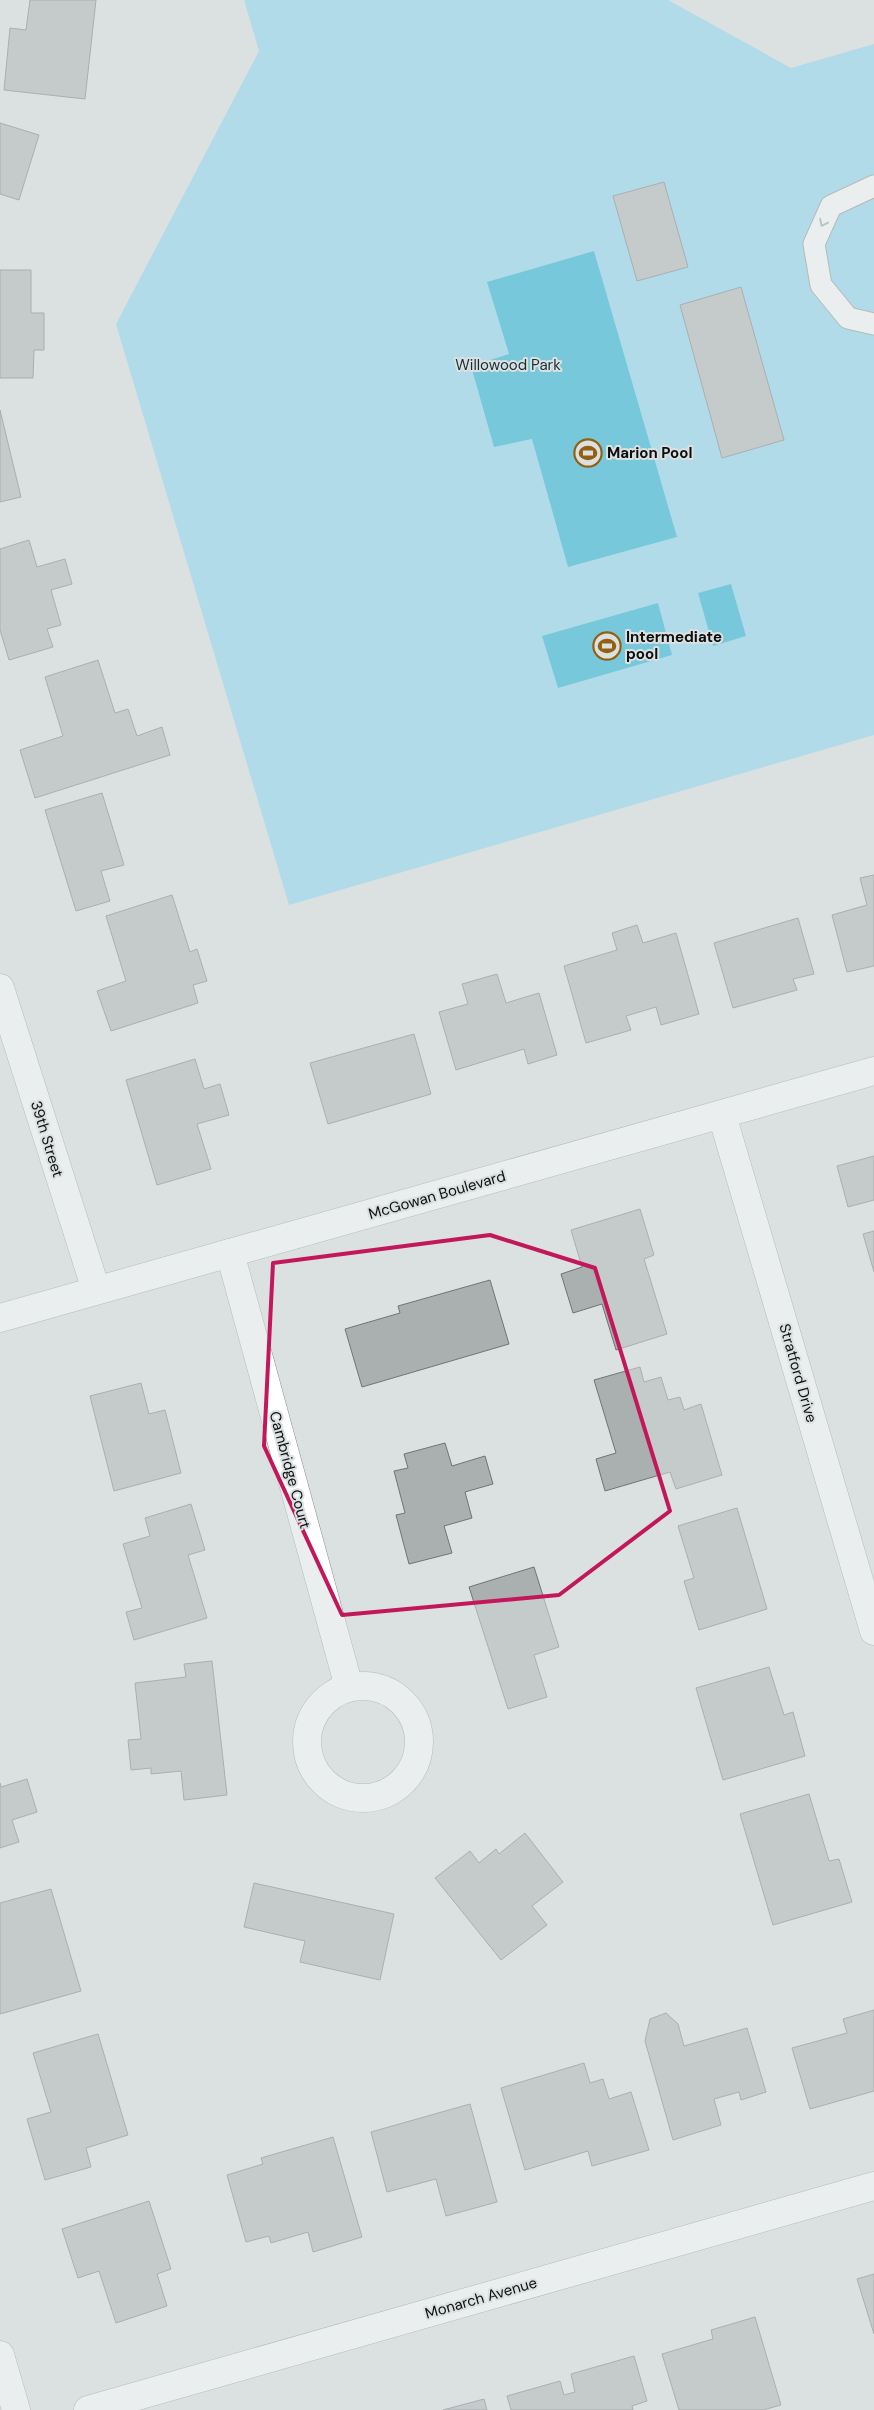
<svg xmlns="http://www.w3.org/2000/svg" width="874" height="2410" font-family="'DM Sans',sans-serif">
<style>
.green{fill:#81d5f1}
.water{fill:#01acd3}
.building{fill:#aaafb0;stroke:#6f7475}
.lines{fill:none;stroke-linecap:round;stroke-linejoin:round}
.lane-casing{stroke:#888d8e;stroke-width:23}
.street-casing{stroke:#888d8e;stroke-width:29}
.lane{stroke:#fff;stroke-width:21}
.street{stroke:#fff;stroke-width:28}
.oneway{stroke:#9e9f9f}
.marked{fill:none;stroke:#c2185b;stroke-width:4;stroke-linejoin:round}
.labels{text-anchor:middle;stroke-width:4;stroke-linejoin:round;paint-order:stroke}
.park-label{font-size:15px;fill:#172d35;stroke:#dbe0e1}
.poi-label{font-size:15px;font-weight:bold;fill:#0d0e0f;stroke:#dbe0e1;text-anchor:start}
.street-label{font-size:15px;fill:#0d0e0f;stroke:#dbe0e1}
</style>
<rect width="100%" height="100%" fill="#dbe0e1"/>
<polygon class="green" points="244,0 668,0 791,68 874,44 874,735 289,905 116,324 259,51"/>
<g class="water">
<polygon points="594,251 677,537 568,567 532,439 494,447 471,366 509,354 487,282"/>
<polygon points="731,584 746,636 713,646 698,593"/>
<polygon points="658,603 672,655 558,688 542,636"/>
</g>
<g class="building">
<polygon points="30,0 96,0 85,99 4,90 10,28 26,30"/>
<polygon points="0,123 39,135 19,200 0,194"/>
<polygon points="664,182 688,267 637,281 613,196"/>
<polygon points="0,270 31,270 31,313 44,313 44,350 34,350 33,378 0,378"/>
<polygon points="741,287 784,440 722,458 680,305"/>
<polygon points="0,410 21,497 0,502"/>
<polygon points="29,540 37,567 65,559 72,584 51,590 61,625 47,629 53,647 9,660 0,630 0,549"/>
<polygon points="98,660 115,713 128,709 137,736 162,727 170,755 35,798 20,750 63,736 45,677"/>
<polygon points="102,793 124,865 101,871 110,901 76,911 45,810"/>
<polygon points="874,875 874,966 847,972 832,915 867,905 860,878"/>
<polygon points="172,895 190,952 197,949 207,981 193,985 198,1003 111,1031 97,991 126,981 106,916"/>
<polygon points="798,918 814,974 793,979 797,990 733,1008 714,943"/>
<polygon points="637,925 643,943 676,933 699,1014 661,1025 656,1007 626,1016 631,1030 586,1043 564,966 617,950 612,933"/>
<polygon points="497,974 506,1003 539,993 557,1055 528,1064 524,1049 456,1070 439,1012 468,1004 462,984"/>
<polygon points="414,1034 431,1094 328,1124 310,1063"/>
<polygon points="195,1059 204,1089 220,1084 229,1115 197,1124 211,1169 157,1185 126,1080"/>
<polygon points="874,1156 874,1200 848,1207 837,1166"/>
<polygon points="640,1209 654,1255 644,1259 667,1334 616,1350 602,1304 573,1313 561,1274 582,1267 571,1230"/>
<polygon points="874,1231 874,1272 863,1234"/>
<polygon points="490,1280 509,1344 362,1387 345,1329 400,1313 398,1306"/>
<polygon points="640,1367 644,1382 661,1377 668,1400 680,1397 684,1410 701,1404 722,1475 676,1489 670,1472 605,1491 596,1459 616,1453 594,1380"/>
<polygon points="141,1383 149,1414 165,1410 181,1473 114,1491 90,1396"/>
<polygon points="445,1443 452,1466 485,1456 493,1484 465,1492 472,1518 444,1526 452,1553 409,1564 396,1515 405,1513 394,1471 408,1468 404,1454"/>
<polygon points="191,1504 205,1550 188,1555 207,1618 134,1640 126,1612 142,1608 123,1544 150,1536 145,1518"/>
<polygon points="737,1508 767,1609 699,1630 684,1581 694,1578 678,1526"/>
<polygon points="534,1567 559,1647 534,1655 547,1697 508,1709 469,1587"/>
<polygon points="212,1661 227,1795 184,1800 181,1771 151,1774 151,1768 131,1770 128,1740 141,1739 135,1683 186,1677 184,1664"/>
<polygon points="769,1667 784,1715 793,1712 805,1756 723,1780 696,1688"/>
<polygon points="27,1779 37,1812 12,1820 19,1842 0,1848 0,1783 1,1787"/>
<polygon points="809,1794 829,1861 839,1859 852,1902 773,1925 740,1814"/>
<polygon points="525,1833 563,1882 532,1906 547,1925 501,1960 435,1878 470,1851 479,1863 496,1849 499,1854"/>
<polygon points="254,1883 394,1914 380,1980 300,1962 305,1941 244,1927"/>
<polygon points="51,1889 81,1991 0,2014 0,1903"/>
<polygon points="874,2010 874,2091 810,2109 792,2048 847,2033 843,2019"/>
<polygon points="666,2013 678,2024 684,2046 747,2028 766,2092 741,2100 739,2092 714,2099 721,2125 673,2140 645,2041 650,2019"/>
<polygon points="98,2034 128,2135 86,2148 91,2167 45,2180 27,2119 51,2112 33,2053"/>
<polygon points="584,2063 590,2083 603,2079 609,2099 631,2092 649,2150 592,2166 588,2151 525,2170 501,2088"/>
<polygon points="470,2104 497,2202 446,2216 436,2179 387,2192 371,2132"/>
<polygon points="333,2137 362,2237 313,2252 308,2232 271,2243 269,2236 246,2242 227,2175 263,2164 261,2158"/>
<polygon points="149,2201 171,2269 157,2274 167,2306 116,2323 99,2271 78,2278 62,2229"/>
<polygon points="874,2274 874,2334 857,2279"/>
<polygon points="755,2317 781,2405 763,2410 679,2410 662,2354 713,2339 711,2330"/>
<polygon points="634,2356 647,2401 632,2406 633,2410 511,2410 507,2396 560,2381 564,2395 575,2392 571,2374"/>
<polygon points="484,2399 487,2410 443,2410"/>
</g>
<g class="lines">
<g class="lane-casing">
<polyline id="lane" points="874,186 831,206 814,244 821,285 848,318 874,324"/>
</g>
<g class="street-casing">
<g id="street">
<polyline points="0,988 96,1290"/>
<polyline points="722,1115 874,1631"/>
<polyline points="230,1253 349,1687"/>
<polyline points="0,1318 874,1071"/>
<circle cx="363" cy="1742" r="56"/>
<polyline points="0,2355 16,2410"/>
<polyline points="88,2410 874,2186"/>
</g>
</g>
<use href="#lane" class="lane"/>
<use href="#street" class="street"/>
</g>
<defs><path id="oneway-chevron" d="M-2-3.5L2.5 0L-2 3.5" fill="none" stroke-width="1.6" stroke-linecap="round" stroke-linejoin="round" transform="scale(1.25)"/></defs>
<use class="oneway" href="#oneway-chevron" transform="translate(823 223) rotate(115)"/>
<path d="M0 0H874V2410H0ZM 490,1235 L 595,1268 L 670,1511 L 559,1595 L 342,1615 L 264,1446 L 273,1263 Z" fill="#dbe0e1" fill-opacity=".55" fill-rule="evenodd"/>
<path class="marked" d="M 490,1235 L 595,1268 L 670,1511 L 559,1595 L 342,1615 L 264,1446 L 273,1263 Z"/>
<defs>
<g id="stadium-ring" transform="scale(1.4375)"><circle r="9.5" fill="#dbe0e1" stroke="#936012" stroke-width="1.5"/><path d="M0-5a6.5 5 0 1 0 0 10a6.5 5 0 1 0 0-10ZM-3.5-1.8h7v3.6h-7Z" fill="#936012"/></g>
</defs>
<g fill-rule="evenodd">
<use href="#stadium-ring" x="588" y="453"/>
<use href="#stadium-ring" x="607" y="646"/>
</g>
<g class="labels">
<g class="park-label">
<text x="508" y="370">Willowood Park</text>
</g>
<g class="poi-label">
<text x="607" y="458">Marion Pool</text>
<text x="626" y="642">Intermediate<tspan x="626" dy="17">pool</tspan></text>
</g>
<g class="street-label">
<text transform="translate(47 1139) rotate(73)" y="5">39th Street</text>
<text transform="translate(437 1195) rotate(-16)" y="5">McGowan Boulevard</text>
<text transform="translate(798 1373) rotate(74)" y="5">Stratford Drive</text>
<text transform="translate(290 1470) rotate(75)" y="5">Cambridge Court</text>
<text transform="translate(481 2298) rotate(-16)" y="5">Monarch Avenue</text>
</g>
</g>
</svg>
